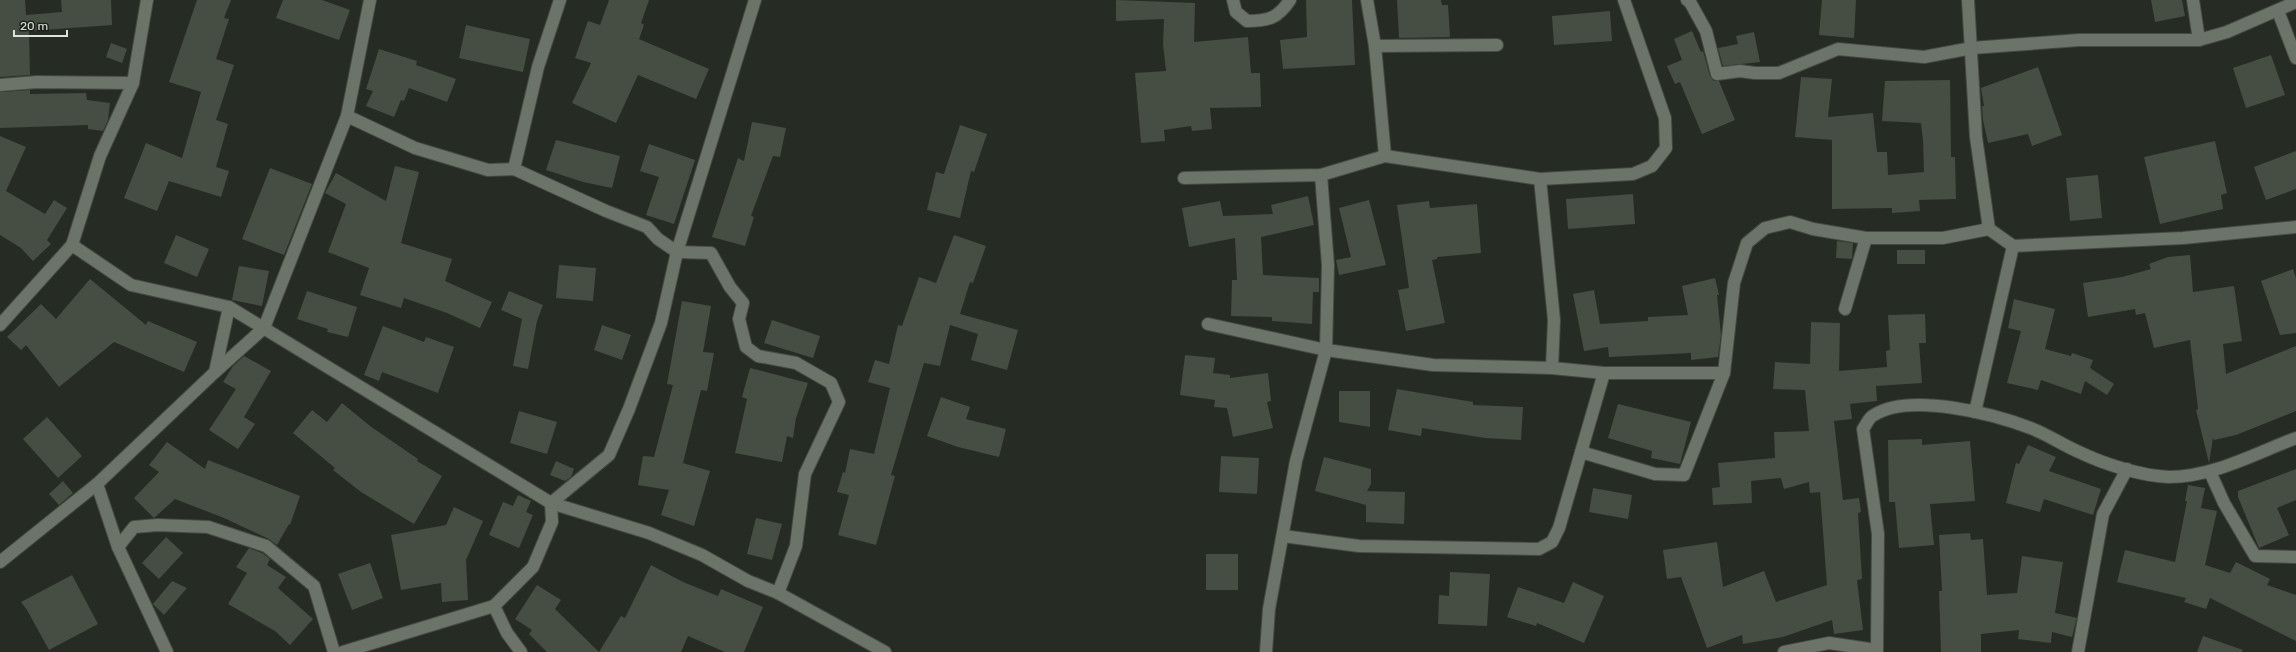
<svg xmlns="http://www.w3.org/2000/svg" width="2296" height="652" font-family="Rubik,sans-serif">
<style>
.building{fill:#464d43}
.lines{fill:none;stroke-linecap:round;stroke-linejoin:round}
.street-casing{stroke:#454a42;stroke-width:14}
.street{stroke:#6c7369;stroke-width:12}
</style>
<rect width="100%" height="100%" fill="#262c23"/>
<g class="building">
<polygon points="0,0 25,0 26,15 62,12 61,0 111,0 112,25 29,31 30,75 0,77"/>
<polygon points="197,0 231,0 224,18 229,19 216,59 234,65 216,120 228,124 216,167 229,171 221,197 169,181 157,211 124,198 146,143 182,158 201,92 169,82"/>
<polygon points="283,0 322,0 350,10 339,40 276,18"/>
<polygon points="609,0 649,0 641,23 644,25 639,39 709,69 696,99 638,75 616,123 572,103 591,63 575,58 588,21 600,25"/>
<polygon points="1116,0 1195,3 1194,42 1248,37 1251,73 1260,73 1261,107 1210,108 1212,129 1192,131 1191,126 1164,130 1165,141 1141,143 1135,73 1166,71 1163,44 1164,19 1116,21"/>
<polygon points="1306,0 1352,0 1355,65 1283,69 1280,40 1307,37"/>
<polygon points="1397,0 1441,0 1442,5 1448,5 1450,37 1399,38"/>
<polygon points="1822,0 1856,0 1854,38 1819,35"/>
<polygon points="2151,0 2182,0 2185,16 2155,22"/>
<polygon points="1610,11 1612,41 1554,45 1552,16"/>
<polygon points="466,25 530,39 523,72 459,58"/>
<polygon points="1692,31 1701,52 1703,51 1710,76 1714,81 1719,81 1735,120 1702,134 1680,82 1675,84 1667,66 1682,60 1674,39"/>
<polygon points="1754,32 1760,62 1723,66 1718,48 1738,44 1736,36"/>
<polygon points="111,43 127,49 122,63 106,57"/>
<polygon points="379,49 417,61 416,65 456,79 447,102 409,88 404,101 401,100 394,117 366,106 373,91 366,89"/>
<polygon points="2271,55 2285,95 2246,108 2233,68"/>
<polygon points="2038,67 2062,135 2032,146 2028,134 1988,143 1983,120 1982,106 1984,106 1981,88"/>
<polygon points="1801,77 1832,79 1828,117 1873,113 1877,152 1887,152 1888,175 1924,172 1923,141 1921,123 1882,121 1885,81 1950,80 1951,157 1955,157 1956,199 1919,200 1920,211 1892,213 1892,208 1832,209 1832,140 1795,137"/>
<polygon points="30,90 30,94 86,93 87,100 110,103 108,120 103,131 88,129 88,125 0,128 0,92"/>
<polygon points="752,122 786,128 780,157 773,156 751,216 754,217 745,246 712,237 738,158 744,161"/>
<polygon points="960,125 987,134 974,172 971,171 960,218 927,210 936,172 944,174"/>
<polygon points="0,136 26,147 6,191 45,214 54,200 67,208 47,240 51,244 33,261 21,248 0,235"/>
<polygon points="556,140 620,156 612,188 583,182 546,170"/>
<polygon points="2215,141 2227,193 2221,195 2223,209 2160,224 2144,157"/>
<polygon points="649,144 695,160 674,224 646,215 659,177 640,171"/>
<polygon points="2296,151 2296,189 2266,200 2254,167"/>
<polygon points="395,166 419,172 401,243 452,259 445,281 492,302 480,328 447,313 404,298 401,308 360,295 369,268 328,252 346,204 325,193 336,173 386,201"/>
<polygon points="270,168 312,184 284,255 242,239"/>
<polygon points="2098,175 2102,218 2070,221 2066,178"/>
<polygon points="1633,194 1635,224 1568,229 1566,199"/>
<polygon points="1308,196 1314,225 1261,237 1263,275 1319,278 1319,292 1313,292 1312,324 1272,321 1272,317 1231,316 1232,280 1237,280 1235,238 1189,247 1182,208 1220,201 1223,216 1273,214 1271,205"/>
<polygon points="1369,200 1386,265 1339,275 1336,260 1351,257 1339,208"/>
<polygon points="1429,201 1430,208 1477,204 1481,253 1437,257 1437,259 1432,260 1445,323 1406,331 1398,290 1409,288 1397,205"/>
<polygon points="176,235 209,249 197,277 164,263"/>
<polygon points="954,235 986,246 973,283 970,282 960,314 1018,330 1007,370 971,360 978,334 950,325 940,366 924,363 891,475 895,476 876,545 838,535 849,495 837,492 843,472 845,473 850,449 874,454 890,388 868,382 875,360 889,364 898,325 902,326 919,277 936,283"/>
<polygon points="1837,241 1853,243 1852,259 1836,258"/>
<rect x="1897" y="250" width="28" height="14"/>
<polygon points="2190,255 2193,292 2234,286 2242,341 2223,344 2226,374 2296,346 2296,411 2236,435 2214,440 2213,438 2209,463 2196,410 2198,409 2190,340 2154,348 2145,313 2136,315 2135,309 2088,317 2083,283 2122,277 2151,269 2149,264 2168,257"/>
<polygon points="559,265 596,268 593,301 556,298"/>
<polygon points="239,266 269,271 262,306 232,300"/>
<polygon points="2293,269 2296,278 2296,333 2280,335 2261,281"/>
<polygon points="1715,278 1719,295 1717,295 1721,335 1718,357 1691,360 1691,353 1609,357 1608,347 1584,351 1573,294 1594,290 1600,324 1648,321 1648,317 1688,315 1682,286"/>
<polygon points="90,279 146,325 148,321 197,342 184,372 114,342 59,387 26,345 21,350 7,337 41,304 56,319"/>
<polygon points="307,291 357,307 348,337 327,332 328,329 297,319"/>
<polygon points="509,291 543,305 537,321 528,369 513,366 522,319 501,310"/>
<polygon points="2014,299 2055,309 2045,349 2071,356 2072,353 2093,360 2090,368 2114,384 2107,395 2085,381 2081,394 2041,380 2038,390 2007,383 2021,331 2008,328"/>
<polygon points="682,301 711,306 703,352 714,353 707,391 701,390 683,463 710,471 694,526 661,515 669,490 638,485 643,456 654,457 673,385 667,384"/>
<polygon points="1925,314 1926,343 1919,343 1922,383 1876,386 1877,401 1850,404 1852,419 1834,421 1843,500 1859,498 1861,512 1858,513 1862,579 1857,580 1863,630 1834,634 1832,620 1783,637 1743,644 1742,635 1707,648 1681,577 1667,579 1663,550 1717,542 1723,587 1764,571 1776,602 1827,585 1820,492 1810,493 1809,482 1784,489 1781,478 1751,481 1752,503 1713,505 1712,488 1720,487 1718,463 1775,458 1774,432 1809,431 1805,390 1773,389 1775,362 1810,364 1811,322 1840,323 1839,371 1887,367 1886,351 1890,350 1888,315"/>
<polygon points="772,320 820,336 813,358 764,343"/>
<polygon points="602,325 631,335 622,360 594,350"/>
<polygon points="383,326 424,342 426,337 454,347 438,393 382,372 379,381 364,375"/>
<polygon points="1185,355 1215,358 1213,373 1230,375 1230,378 1268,373 1271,401 1267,402 1273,428 1233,437 1227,408 1214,407 1215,400 1180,395"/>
<polygon points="244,356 271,371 244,417 255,424 238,449 209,430 236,389 223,382 233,366"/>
<polygon points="750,368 808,383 796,418 793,438 787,436 782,462 735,453 747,399 742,397"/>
<polygon points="1397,389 1473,402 1473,405 1523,407 1521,440 1485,438 1422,428 1421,436 1388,430"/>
<polygon points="1339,391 1370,391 1370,427 1339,422"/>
<polygon points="941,397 970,407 966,419 1006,429 999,457 958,447 927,436"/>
<polygon points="342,403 370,426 418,459 417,461 442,476 414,524 361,492 333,470 335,468 293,433 312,410 327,422"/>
<polygon points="1618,404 1691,422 1680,464 1651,458 1652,451 1608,438"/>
<polygon points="519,411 557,422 547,454 510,443"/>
<polygon points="47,417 82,456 58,478 23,439"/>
<polygon points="1922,439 1922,445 1970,441 1975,501 1930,504 1934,545 1899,548 1895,502 1889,502 1888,440"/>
<polygon points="167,442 205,469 208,460 300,496 290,525 289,524 277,545 269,539 224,518 175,499 154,518 134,498 159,472 149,465"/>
<polygon points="2028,445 2056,457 2049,471 2101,489 2093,515 2044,499 2040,512 2006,503 2016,463 2019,464"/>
<polygon points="1221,456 1259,458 1257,494 1219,492"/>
<polygon points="1324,457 1371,469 1371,484 1367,491 1405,492 1404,524 1366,522 1366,505 1315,491"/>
<polygon points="556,461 574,469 571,477 565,481 550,475"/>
<polygon points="2296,469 2296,500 2277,508 2289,535 2259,548 2238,497 2238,491"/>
<polygon points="63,481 73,493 59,505 49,494"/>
<polygon points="2188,485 2205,488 2201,508 2217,511 2205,565 2230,573 2236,562 2270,579 2267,585 2296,595 2296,641 2210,598 2206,609 2184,602 2186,598 2117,582 2125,550 2175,562 2187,501 2185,501"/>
<polygon points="1593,488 1632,495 1628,519 1589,512"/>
<polygon points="518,495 531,501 526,512 533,515 519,548 489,535 503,502 513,506"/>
<polygon points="454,507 483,521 466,560 468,600 442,602 441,583 401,590 391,535 446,525"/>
<polygon points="756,518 782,524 772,560 747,554"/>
<polygon points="1970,533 1971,540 1983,539 1987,595 2017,593 2022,556 2063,562 2055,613 2077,618 2072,637 2052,632 2051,643 2018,639 2019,630 1981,634 1981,652 1941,652 1939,591 1942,591 1939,535"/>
<polygon points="166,537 183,553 159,579 142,563"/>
<polygon points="249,548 262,553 270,559 267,565 286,577 278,588 313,619 290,645 275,631 228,604 247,573 236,567"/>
<rect x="1206" y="554" width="32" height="36"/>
<polygon points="370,563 383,598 352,610 338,574"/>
<polygon points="651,565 683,582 718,596 721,589 763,607 744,652 725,652 688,636 681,652 547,652 529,634 532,630 515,619 537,585 561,600 555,609 599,652 621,616 625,618"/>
<polygon points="1450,572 1490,574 1487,626 1438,624 1439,595 1449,596"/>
<polygon points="72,575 98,624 49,650 27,610 21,602"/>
<polygon points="172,581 187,588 164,615 153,604"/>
<polygon points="1573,582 1604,596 1584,643 1537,623 1536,626 1507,617 1518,587 1564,603"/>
<polygon points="2203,636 2243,650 2242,652 2197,652"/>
</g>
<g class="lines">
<g class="street-casing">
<g id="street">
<path d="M 1233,0 L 1236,12 L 1247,21 C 1269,21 1278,18 1290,0"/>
<polyline points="1367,0 1375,46 1385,156"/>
<polyline points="1687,0 1690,2 1706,31 1717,74 1740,71 1755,73 1779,73 1838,49 1924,57 1972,48 2079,40 2199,40 2227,32 2296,2"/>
<polyline points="1968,0 1976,137 1989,229 2013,246 2183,238 2296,227"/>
<polyline points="2193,0 2199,40"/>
<polyline points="2278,11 2296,58"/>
<polyline points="1375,46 1497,45"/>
<polyline points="0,85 37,82 133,83"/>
<polyline points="514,169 538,67 560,0"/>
<polyline points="1184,178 1321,175 1385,156 1540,179 1633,174 1652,166 1666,148 1665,118 1624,0"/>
<polyline points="1540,179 1554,320 1552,368"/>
<polyline points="72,245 131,285 229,307 551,503 649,533 702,555 748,581 778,593 796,546 805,474 839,402 831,383 796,363 758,356 746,347 739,319 743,303 730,287 711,253 677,252 658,239 647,227 606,211 514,169 488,170 415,148 347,116"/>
<polyline points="1845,309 1866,238"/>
<polyline points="1208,324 1326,350 1433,365 1552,368 1604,373 1724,373"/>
<polyline points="0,325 72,245 100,156 133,83 147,0"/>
<polyline points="215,372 264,328 347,116 370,0"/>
<polyline points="1975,412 2013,246"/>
<polyline points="1581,452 1655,474 1684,475 1724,373 1734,283 1747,243 1765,228 1790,222 1813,229 1866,238 1943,238 1989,229"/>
<polyline points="2210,472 2224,503 2255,556 2296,557"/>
<polyline points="97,484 118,547 167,652"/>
<polyline points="551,503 609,455 629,409 661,323 677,252 755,0"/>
<polyline points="1283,536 1359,546 1539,549 1552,542 1559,528 1604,373"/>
<polyline points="118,547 134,527 158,525 208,527 266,546 314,586 334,652"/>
<polyline points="0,562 97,484 215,372 229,307"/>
<polyline points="778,593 885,652"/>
<polyline points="494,606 507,633 521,652"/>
<polyline points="343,652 494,606 533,567 552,522 551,503"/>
<polyline points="1266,652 1269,609 1296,461 1326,350 1328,265 1321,175"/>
<polyline points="1784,652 1829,643 1876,650"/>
<path d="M 1877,652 L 1878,534 L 1863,429 C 1866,425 1869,417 1874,415 C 1910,392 1995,414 2033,429 C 2048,435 2063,445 2079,452 C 2104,464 2141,476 2169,477 C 2213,477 2256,453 2296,438"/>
<polyline points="2078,652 2103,514 2127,469"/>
</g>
</g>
<use href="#street" class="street"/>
</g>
<path d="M14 30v6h53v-6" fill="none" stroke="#dde2dc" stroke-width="2"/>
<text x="20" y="30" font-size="12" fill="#dde2dc" stroke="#1c221a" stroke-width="3" paint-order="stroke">20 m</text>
</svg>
